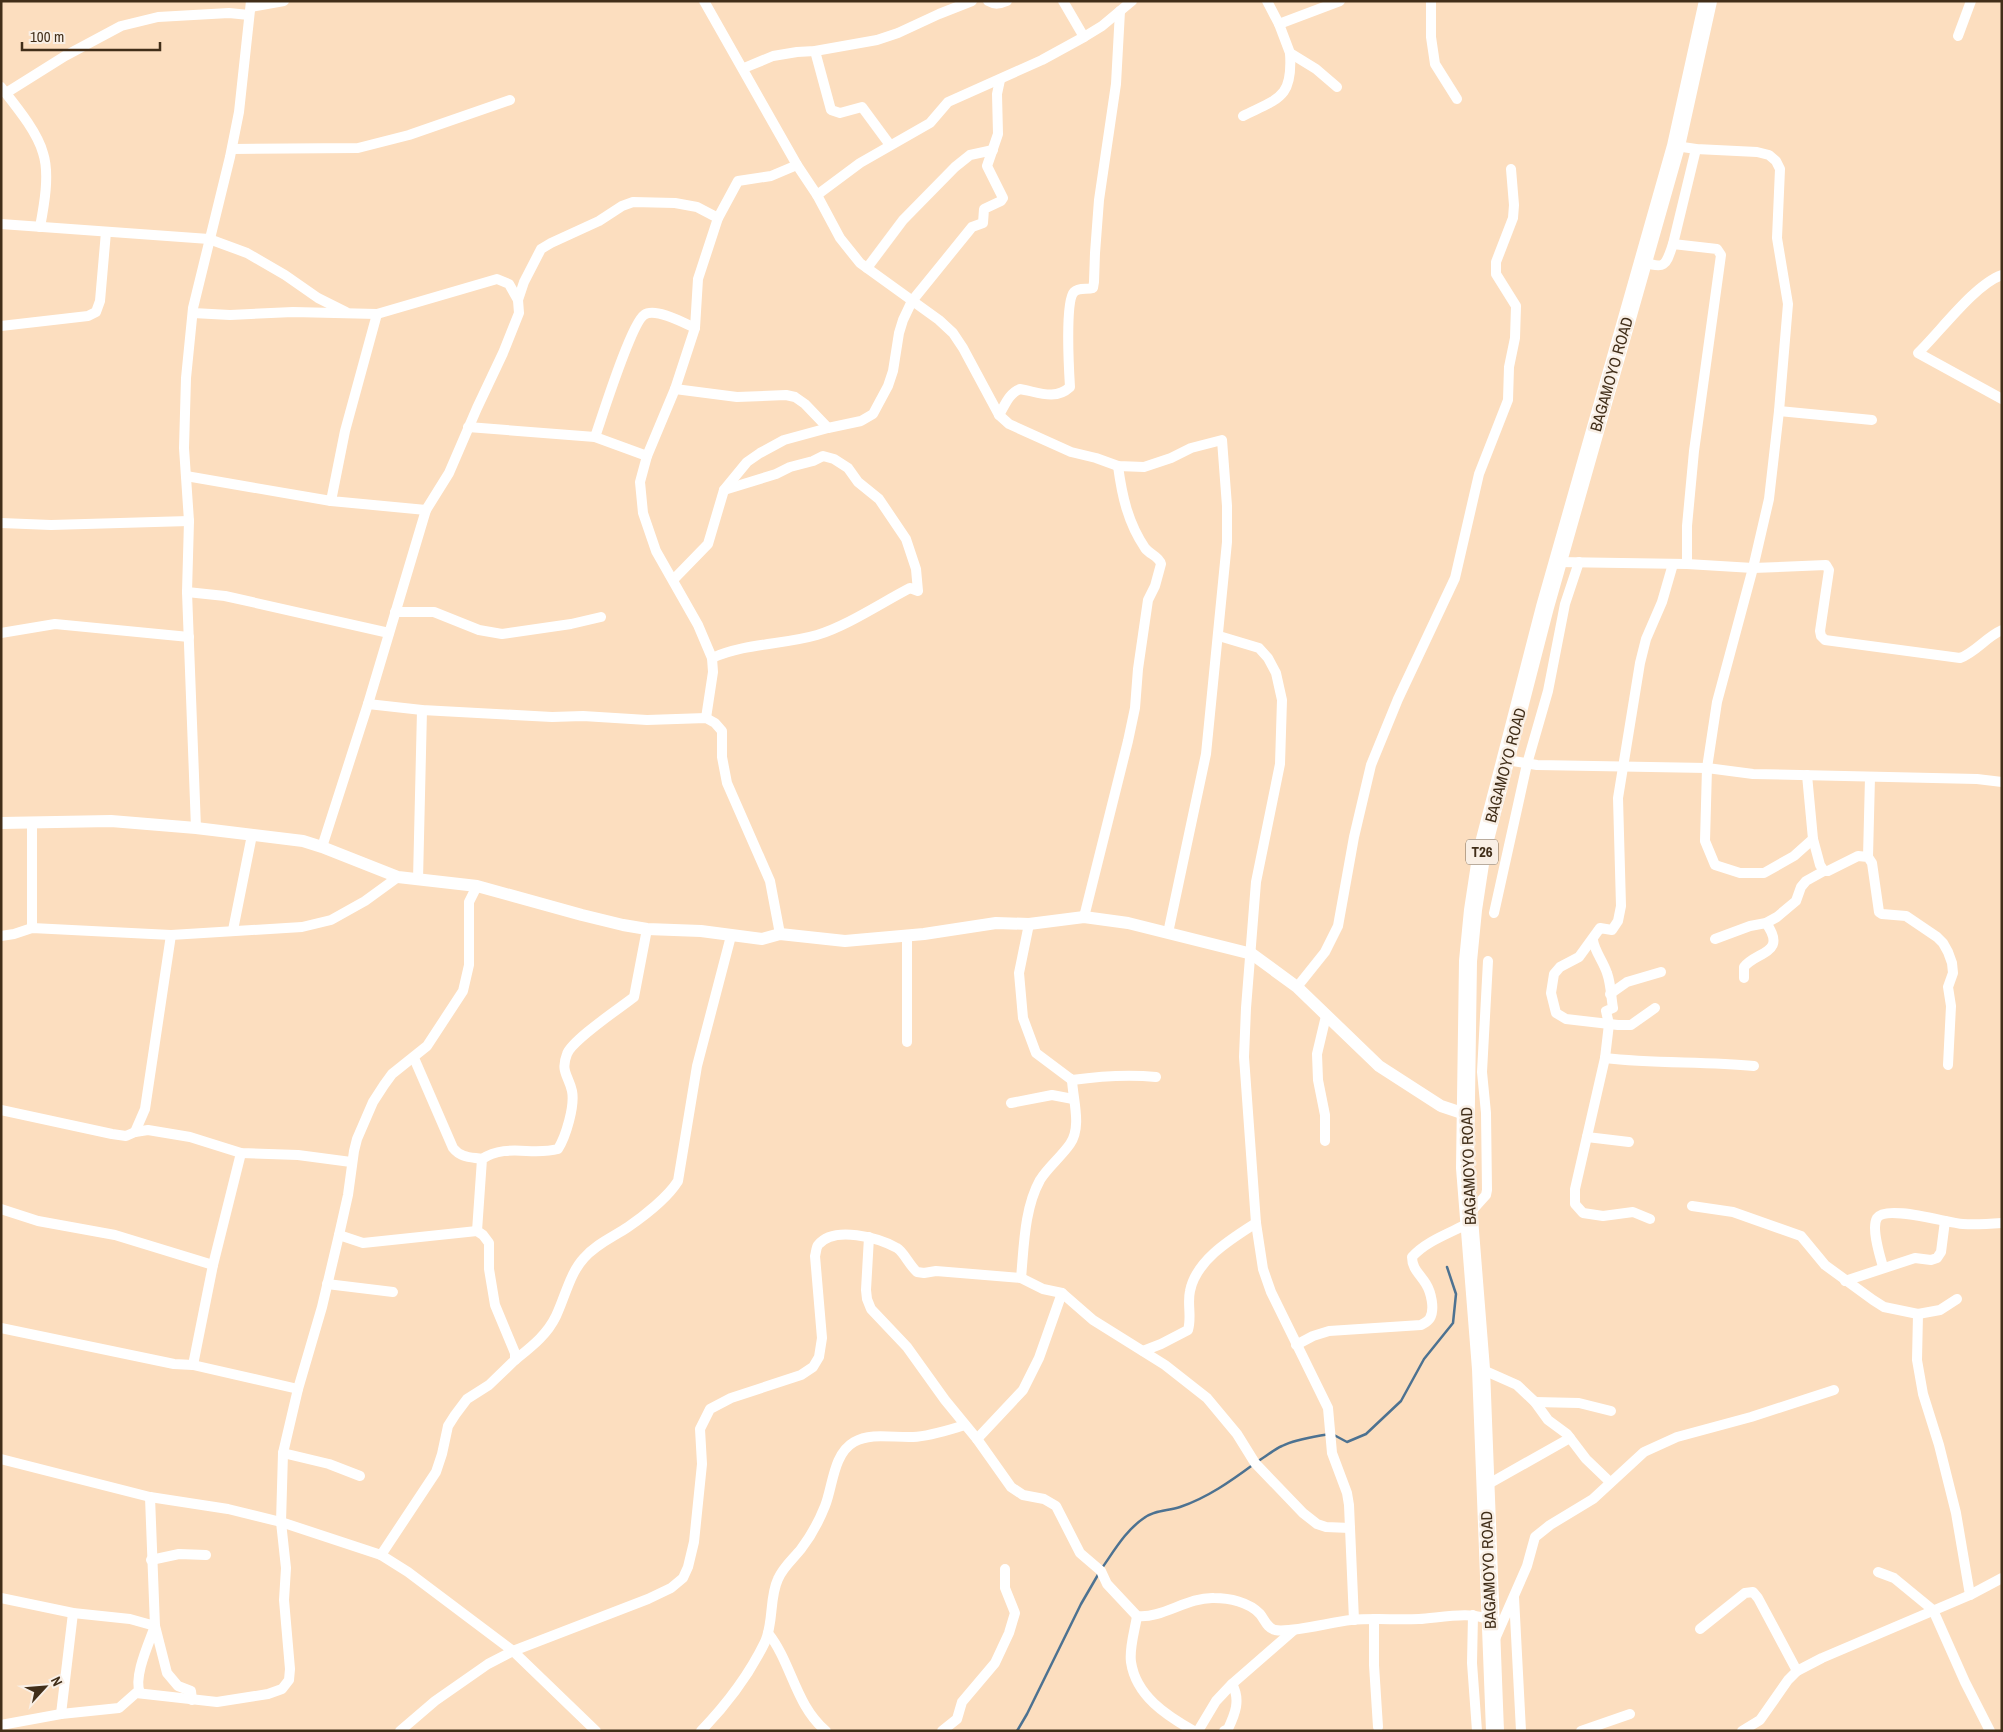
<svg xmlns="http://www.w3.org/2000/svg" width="2003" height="1732" font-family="'Archivo Narrow',sans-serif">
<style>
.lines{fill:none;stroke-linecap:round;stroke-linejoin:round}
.stream{stroke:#4d7291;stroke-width:2.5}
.minor{stroke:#fff;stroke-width:10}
.tertiary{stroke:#fff;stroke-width:12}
.trunk{stroke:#fff;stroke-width:18}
.labels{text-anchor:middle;stroke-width:5;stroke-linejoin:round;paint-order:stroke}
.shield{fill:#f9efe5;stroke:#786856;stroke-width:1}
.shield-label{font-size:15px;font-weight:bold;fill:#412e19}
.street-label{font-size:16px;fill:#412e19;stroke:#f9efe5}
</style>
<rect width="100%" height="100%" fill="#fcdebf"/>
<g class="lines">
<g class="stream">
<polyline points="1334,1435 1347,1442 1366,1434 1401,1401 1424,1359 1453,1323 1456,1294 1447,1267"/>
<path d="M 1258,1461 C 1266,1457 1274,1449 1282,1446 C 1296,1439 1313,1437 1329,1434"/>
<path d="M 1102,1568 C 1114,1551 1126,1530 1144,1518 C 1154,1510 1168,1511 1180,1507 C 1207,1498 1231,1481 1254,1464"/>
<polyline points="1017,1731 1027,1714 1081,1604 1099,1573"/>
</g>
<g class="minor">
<polyline points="704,1 797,165 817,195 840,238 860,263 939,320 953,333 963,348 999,415 1009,424 1071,452 1096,458 1118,466 1144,467 1171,458 1191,448 1222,440 1227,506 1227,542 1206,754 1168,933"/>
<path d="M 988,1 C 995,5 1000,4 1007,1"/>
<polyline points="1063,1 1084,37"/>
<polyline points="1267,1 1279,24 1290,53 1316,69 1337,87"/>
<polyline points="1431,1 1431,37 1435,64 1457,99"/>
<polyline points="251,7 284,1"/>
<polyline points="1279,24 1340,1"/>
<polyline points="1958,36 1971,1"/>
<polyline points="815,51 831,110 840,113 862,107 890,145"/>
<polyline points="744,68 773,56 797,52 815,51 877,40 898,33 939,14 972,1"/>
<path d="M 1,87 C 15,105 37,131 43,153 C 50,174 44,206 40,227"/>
<polyline points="6,93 65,56 121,26 158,17 229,13 249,15"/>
<path d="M 1243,116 C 1279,98 1293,98 1290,53"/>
<polyline points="1676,146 1696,149 1757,152 1769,155 1776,161 1780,169 1777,238 1788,304 1779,411 1769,499 1753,568 1717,702 1707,768 1705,841 1715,865 1740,873 1764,873 1794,856 1813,839 1807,775"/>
<polyline points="232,149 358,148 409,135 510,100"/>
<polyline points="817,195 860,163 930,123 948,102 1042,60 1084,37 1102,26 1132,1"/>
<polyline points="1,224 209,239 247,253 285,275 318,298 346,312"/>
<polyline points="1673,244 1696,149"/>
<path d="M 1644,262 C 1666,270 1666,264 1673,244 L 1717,249 L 1721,255 L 1694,451 L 1687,526 L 1687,564"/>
<polyline points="867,268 903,220 955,167 970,155 993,150"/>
<path d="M 2002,275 C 1975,284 1940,332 1918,353 L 2002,399"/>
<polyline points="518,300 524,282 541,249 551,243 599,221 622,206 633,202 675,203 697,207 718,218"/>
<polyline points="193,313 230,315 293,312 377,314 497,279 509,284 518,300 519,313 503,353 477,408 449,473 426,510 368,704 322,847"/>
<polyline points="377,314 345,431 331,501 426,510"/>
<polyline points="1,326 88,316 96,312 100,301 106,232"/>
<polyline points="675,389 737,397 786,395 795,397 805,404 828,428"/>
<polyline points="1779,411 1872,420"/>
<path d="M 999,415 C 1005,405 1009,393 1020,389 C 1038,392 1055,401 1070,387 C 1069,371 1065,301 1074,292 C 1079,287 1087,290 1093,288 L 1094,282 L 1095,253 L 1099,200 L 1116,84 L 1120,11"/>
<polyline points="468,427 595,437 647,456"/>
<path d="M 595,437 C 602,417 631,324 644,315 C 655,307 684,323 695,328"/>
<polyline points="186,476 331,501"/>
<polyline points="1,523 51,525 189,521"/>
<path d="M 1557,562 L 1687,564 L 1753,568 L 1826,565 L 1829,570 L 1820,631 L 1821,636 L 1825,640 L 1960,658 C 1976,652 1986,637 2002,630"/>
<polyline points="674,579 708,544 724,490 747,462 760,453 784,440 828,428 861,421 873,414 888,386 893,371 899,333 903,320 912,301 972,227 983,223 984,209 1001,201 1003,198 987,166 998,134 997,94 1000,80"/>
<polyline points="187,592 225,596 389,633"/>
<polyline points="395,612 434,612 479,630 502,634 571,624 601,617"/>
<polyline points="1,633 55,624 189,637"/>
<polyline points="1219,636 1259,648 1268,658 1276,673 1282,700 1280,764 1256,882 1246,1008 1244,1057 1256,1223 1263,1269 1271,1292 1328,1408 1332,1453 1347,1493 1349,1505 1354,1620"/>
<path d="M 712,658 C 746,643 782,645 817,635 C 847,626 881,603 910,588 L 918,591 L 916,569 L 906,539 L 879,499 L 858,482 L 848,468 L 834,459 L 823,456 L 813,461 L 790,467 L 776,474 L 724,490"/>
<polyline points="368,704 422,710 552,717 583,716 647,720 706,718 715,723 722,731 722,757 727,783 770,881 780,934"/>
<polyline points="706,718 713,672 712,658 698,625 656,551 643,513 640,482 647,456 675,389 695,328 698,279 718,218 738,181 771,176 797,165"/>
<polyline points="1507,760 1537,765 1707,768 1753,774 1977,779 2002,782"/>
<polyline points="196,828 187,592 189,521 184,448 186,378 193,308 230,157 239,112 251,1"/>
<polyline points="1813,839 1820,865 1824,871 1828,871 1858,856 1868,857 1872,863 1879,912 1882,914 1906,916 1937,937 1943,943 1948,952 1952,963 1953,973 1948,987 1951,1006 1948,1065"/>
<polyline points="1868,857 1870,777"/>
<polyline points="418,880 422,710"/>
<polyline points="1494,913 1527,764 1548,691 1565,604 1579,562"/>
<path d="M 1084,917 L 1128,741 L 1135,708 L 1138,669 L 1148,600 L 1155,586 L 1161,564 C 1159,556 1150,555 1145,548 C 1128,523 1122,496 1118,466"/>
<path d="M 1029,924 L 1019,973 L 1023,1018 L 1036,1053 L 1072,1080 C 1101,1076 1127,1074 1156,1077"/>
<polyline points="32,928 32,822"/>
<polyline points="233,930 252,835"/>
<polyline points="1,936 14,934 32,928 171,935 302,927 331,920 365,901 398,877"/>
<polyline points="1715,939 1750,926 1766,923 1777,917 1796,901 1801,887 1806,881 1824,871"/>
<path d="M 1593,940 C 1594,950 1603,961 1607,973 C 1611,984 1611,997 1613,1008 L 1606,1011 L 1609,1024 L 1605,1058 L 1575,1189 L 1575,1204 L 1583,1213 L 1603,1216 L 1633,1212 L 1650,1219"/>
<path d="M 1744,978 L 1744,967 C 1756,951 1788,954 1766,923"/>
<polyline points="1297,987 1325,952 1338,926 1354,837 1371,765 1398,699 1455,578 1479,474 1508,400 1509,367 1515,338 1516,306 1496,274 1496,262 1513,218 1514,205 1511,169"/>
<polyline points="1610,994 1627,982 1661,972"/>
<polyline points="1655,1008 1631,1025 1618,1025 1566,1019 1556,1013 1551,993 1554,974 1560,967 1579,957 1600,928 1612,930 1618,921 1621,906 1618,798 1640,663 1646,639 1662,602 1673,564"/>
<polyline points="907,1042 907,935"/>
<path d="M 414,1058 L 453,1148 C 461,1158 471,1157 482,1159"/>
<path d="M 1605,1058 C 1655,1064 1704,1061 1754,1066"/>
<polyline points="1011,1103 1052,1095 1073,1099"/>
<polyline points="1,1110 112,1134 126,1136 135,1132 148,1130 190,1137 241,1153 298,1155 351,1162"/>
<polyline points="135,1132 145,1109 171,935"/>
<polyline points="1587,1137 1629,1142"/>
<polyline points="1325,1141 1325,1115 1318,1080 1317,1054 1326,1016"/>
<polyline points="1692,1206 1733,1212 1801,1236 1825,1265 1873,1300 1884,1307 1918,1314 1917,1360 1923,1394 1939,1445 1956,1513 1970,1595"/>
<polyline points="1,1209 38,1221 115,1235 213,1265"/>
<polyline points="1469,1214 1486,1195 1487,1190 1486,1113 1482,1072 1488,961"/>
<path d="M 477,1231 L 482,1159 C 506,1143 532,1156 558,1149 C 566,1136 575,1106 572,1091 C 569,1076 560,1072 567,1054 C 572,1040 620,1008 634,997 L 647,929"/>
<polyline points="339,1235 363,1243 477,1231 483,1235 489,1243 489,1269 495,1305 515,1353 515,1360 489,1385 467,1399 455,1415 448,1426 442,1454 436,1472 381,1555"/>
<path d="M 869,1237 L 866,1290 L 867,1299 L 871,1309 L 907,1347 L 945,1400 L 977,1439 L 1011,1487 L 1023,1495 L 1044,1499 L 1056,1506 L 1080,1553 L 1101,1571 L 1107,1584 L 1137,1616 C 1162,1619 1187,1597 1214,1598 C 1229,1598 1249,1602 1260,1614 C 1265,1620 1267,1628 1275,1630 C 1292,1633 1331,1622 1351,1620 C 1373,1618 1396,1620 1419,1619 C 1439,1618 1474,1610 1490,1621"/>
<path d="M 1883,1267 C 1880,1256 1871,1228 1877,1218 C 1886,1204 1947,1223 1963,1224 C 1976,1225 1989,1224 2002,1223"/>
<path d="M 1021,1278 C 1024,1247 1024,1209 1040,1180 C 1048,1167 1061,1157 1070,1144 C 1082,1127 1073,1100 1072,1080"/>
<polyline points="1845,1281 1915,1258 1931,1260 1937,1258 1941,1252 1945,1221"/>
<polyline points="327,1284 393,1292"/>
<polyline points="1918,1314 1940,1310 1957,1299"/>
<polyline points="1,1328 174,1364 193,1365 298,1389"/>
<path d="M 1296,1345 L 1313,1336 L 1329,1331 L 1421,1325 C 1424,1323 1428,1322 1430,1318 C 1435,1309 1431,1292 1426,1284 C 1420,1274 1412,1269 1412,1257 C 1426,1241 1450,1233 1469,1223"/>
<path d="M 1143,1351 L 1161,1344 L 1188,1330 C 1192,1317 1187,1304 1190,1291 C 1196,1260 1231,1239 1256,1223"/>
<path d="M 515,1360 C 531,1347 547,1335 556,1316 C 565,1297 570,1273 584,1258 C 596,1244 613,1237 628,1227 C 644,1216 668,1197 678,1181 L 697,1066 L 731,936"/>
<polyline points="193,1365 213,1265 241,1153"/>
<polyline points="1481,1369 1517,1385 1535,1402 1548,1420 1567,1434 1586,1459 1610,1482"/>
<polyline points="1535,1402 1579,1403 1611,1411"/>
<polyline points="977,1439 1023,1390 1039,1358 1062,1293"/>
<polyline points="283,1453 329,1464 360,1476"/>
<polyline points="1,1459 150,1497 228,1509 281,1522 381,1555 408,1572 513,1651 596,1731"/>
<polyline points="1485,1486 1570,1438"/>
<polyline points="151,1560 179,1554 206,1555"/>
<polyline points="1878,1572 1894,1578 1933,1610 1965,1682 1990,1731"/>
<polyline points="1514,1597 1521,1731"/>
<polyline points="1,1598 73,1613 130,1619 155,1626 150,1497"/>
<polyline points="1473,1615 1472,1663 1477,1731"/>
<path d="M 1137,1616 C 1135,1630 1129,1648 1131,1662 C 1136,1696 1167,1716 1194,1731"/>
<polyline points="1374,1619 1374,1665 1378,1727"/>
<polyline points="1700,1629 1745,1593 1753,1592 1758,1598 1797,1671"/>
<path d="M 768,1633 C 792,1663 795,1705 826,1731"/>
<polyline points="1495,1639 1527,1566 1535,1537 1550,1525 1593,1499 1644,1452 1677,1437 1751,1417 1834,1390"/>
<path d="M 140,1693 C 133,1677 149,1643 155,1626 L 167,1673 L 178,1686 L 191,1691 L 192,1700"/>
<polyline points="61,1714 73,1613"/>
<polyline points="1,1725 61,1714 119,1708 136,1693 217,1702 268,1694 282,1689 289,1680 290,1669 284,1600 286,1568 281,1522 283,1453 298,1389 322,1307 339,1235 348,1195 354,1151 357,1139 373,1102 384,1085 392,1074 427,1046 463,991 469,965 469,902 477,886"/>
<path d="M 400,1731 L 435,1701 L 488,1664 L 513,1651 L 648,1599 L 671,1588 L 683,1578 L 688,1567 L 694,1542 L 702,1464 L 700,1429 L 710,1409 L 731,1398 L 801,1375 L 813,1367 L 819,1357 L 822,1338 L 815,1256 C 816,1253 816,1248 818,1245 C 834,1225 879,1238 897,1248 C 903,1251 910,1266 917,1272 L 924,1273 L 936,1271 L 1021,1278 L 1043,1289 L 1062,1293 L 1093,1320 L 1165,1365 L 1207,1398 L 1237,1434 L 1255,1463 L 1303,1513 L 1317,1524 L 1326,1527 L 1350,1528"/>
<path d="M 701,1731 C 727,1704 749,1675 765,1642 C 774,1622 769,1598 778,1579 C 783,1567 793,1559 801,1549 C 811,1536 819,1521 825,1506 C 833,1486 833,1454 854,1442 C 871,1432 894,1438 913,1437 C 931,1436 948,1430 965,1425"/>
<polyline points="942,1731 957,1719 962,1702 995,1663 1009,1633 1015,1613 1005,1588 1005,1569"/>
<polyline points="1198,1731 1216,1701 1232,1684 1294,1630"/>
<path d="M 1224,1731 L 1228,1729 C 1235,1714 1241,1700 1232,1684"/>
<polyline points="1581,1731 1630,1714"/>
<polyline points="1742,1731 1760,1720 1788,1680 1797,1671 1822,1658 1970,1595 2002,1578"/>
</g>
<polyline class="tertiary" points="1,823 111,821 196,828 303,841 322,847 398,877 477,886 582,915 623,925 647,929 701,931 762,939 780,934 845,941 924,934 996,923 1029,924 1084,917 1128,923 1252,954 1297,987 1379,1066 1441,1106 1465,1114"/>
<polyline class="trunk" points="1495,1731 1481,1369 1465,1168 1468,961 1473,910 1482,851 1545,607 1676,146 1708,1"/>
</g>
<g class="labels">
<rect class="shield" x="1466" y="839.5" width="32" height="25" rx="4"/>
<g class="shield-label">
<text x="1482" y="857">T26</text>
</g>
<g class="street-label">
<text transform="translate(1611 374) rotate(-74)" y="6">BAGAMOYO ROAD</text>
<text transform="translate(1505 765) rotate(-75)" y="6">BAGAMOYO ROAD</text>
<text transform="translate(1468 1166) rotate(-92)" y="6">BAGAMOYO ROAD</text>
<text transform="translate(1488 1570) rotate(-92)" y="6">BAGAMOYO ROAD</text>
</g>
</g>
<rect width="2003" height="1732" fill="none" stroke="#412e19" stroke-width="5"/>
<g transform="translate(45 1687) rotate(64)" stroke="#f9efe5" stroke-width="4" paint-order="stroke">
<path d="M0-4L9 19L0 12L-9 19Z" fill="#412e19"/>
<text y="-8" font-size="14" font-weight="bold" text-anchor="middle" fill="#412e19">N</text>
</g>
<path d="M22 42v8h138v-8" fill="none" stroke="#412e19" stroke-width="2.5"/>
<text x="30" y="42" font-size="15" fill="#412e19" stroke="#f9efe5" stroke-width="4" paint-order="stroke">100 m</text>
</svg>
